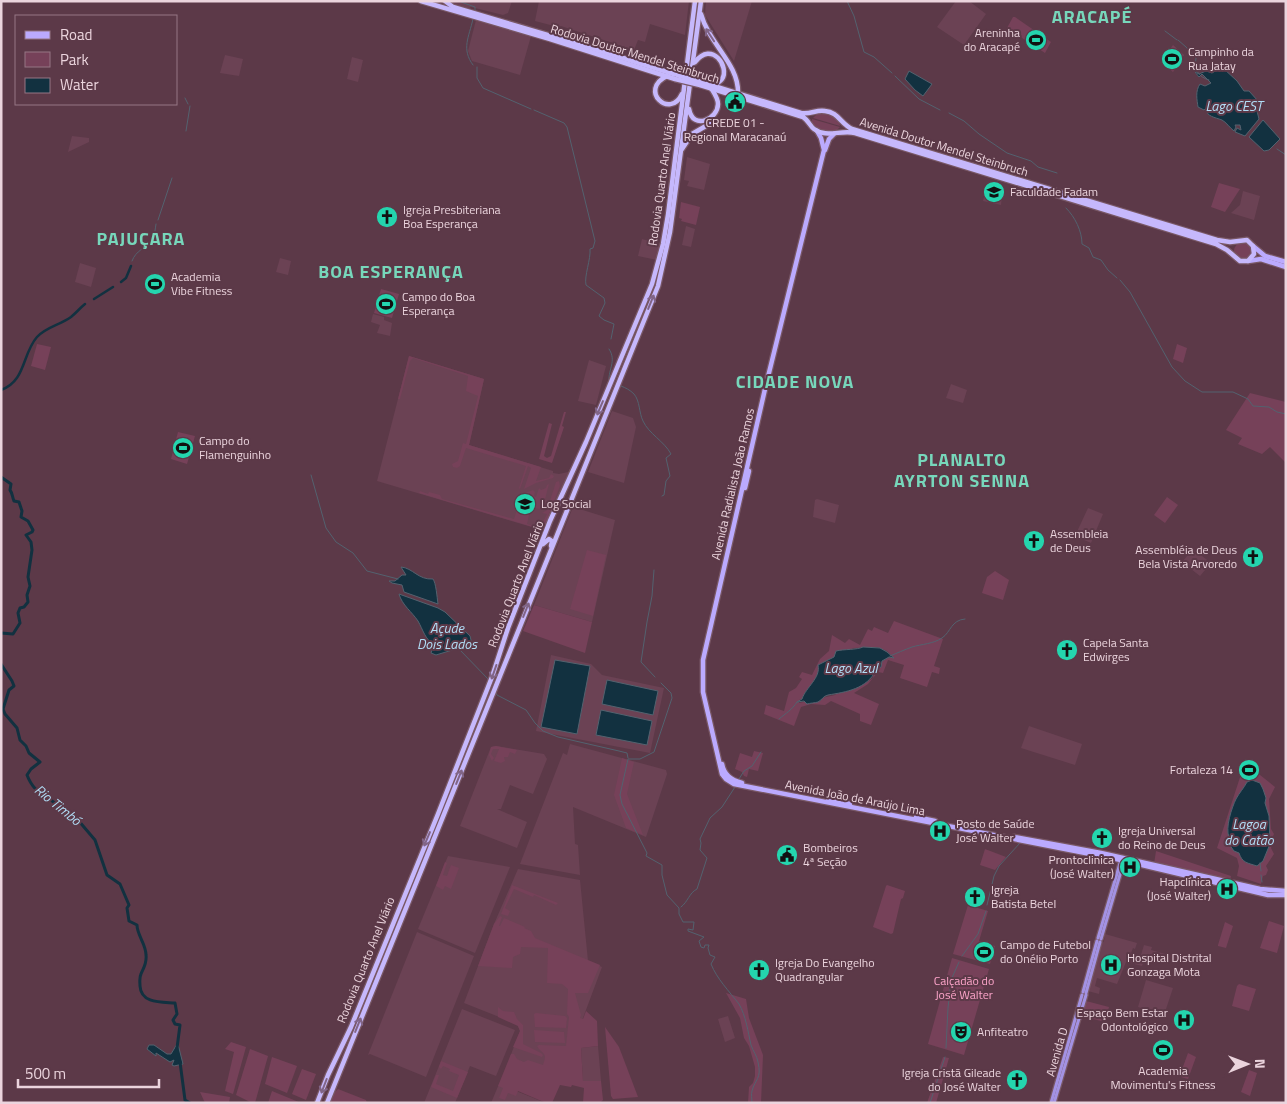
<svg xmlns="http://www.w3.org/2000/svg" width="1287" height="1104" font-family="'Titillium Web',sans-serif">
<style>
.built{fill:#6b4254}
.green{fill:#764159;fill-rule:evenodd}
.water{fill:#123140;stroke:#53626f}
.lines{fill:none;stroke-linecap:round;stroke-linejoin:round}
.stream{stroke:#53626f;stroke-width:1}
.canal{stroke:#123140;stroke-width:2.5}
.river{stroke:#123140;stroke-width:3}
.secondary-casing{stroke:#795866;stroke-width:5.5}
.primary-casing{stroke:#795866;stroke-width:7}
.trunk-casing{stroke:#795866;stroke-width:7}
.secondary{stroke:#a392e3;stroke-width:3}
.primary{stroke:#bbaafe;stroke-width:4.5}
.trunk{stroke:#c6b8fc;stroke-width:4.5}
.trunk-bridge-casing{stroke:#795866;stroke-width:7;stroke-linecap:butt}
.trunk-bridge{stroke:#c6b8fc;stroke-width:4.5}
.oneway{stroke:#816587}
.labels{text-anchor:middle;stroke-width:4;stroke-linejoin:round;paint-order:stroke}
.poi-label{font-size:12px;fill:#ebd4dd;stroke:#5c3948;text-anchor:start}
.street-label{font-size:12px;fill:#ebd4dd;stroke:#5c3948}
.park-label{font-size:12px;fill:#fea5ca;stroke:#5c3948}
.water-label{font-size:14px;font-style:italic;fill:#b1ddf6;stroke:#5c3948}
.district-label{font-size:18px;font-weight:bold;letter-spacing:1px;fill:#77d7bb;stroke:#5c3948}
</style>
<rect width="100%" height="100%" fill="#5c3948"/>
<g class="built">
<polygon points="451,1 512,1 508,13 503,15 471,7 468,9 454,4"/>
<polygon points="539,1 689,1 685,35 650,24 645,42 638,40 634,50 561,26 558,27 535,21"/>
<polygon points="706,1 752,1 734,61 705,15"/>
<polygon points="956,1 969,1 986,14 964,45 937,27"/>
<polygon points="476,20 531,36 520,75 472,61 468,51"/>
<polygon points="225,55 243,59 239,76 220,73"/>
<polygon points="352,57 363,60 358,82 347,79"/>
<polygon points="72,136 89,138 89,142 68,152"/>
<polygon points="687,157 710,164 704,190 687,186 689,181 684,180"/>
<polygon points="988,182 1003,187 1001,205 983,201"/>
<polygon points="1243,191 1260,196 1254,220 1231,213 1240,205"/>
<polygon points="686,226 695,229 691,247 682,245"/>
<polygon points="642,239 661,244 657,260 638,256"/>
<polygon points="280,258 291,261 288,275 276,272"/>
<polygon points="80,263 96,268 91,287 75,282"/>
<polygon points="373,314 384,317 384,320 392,323 390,336 377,333 380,325 371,322"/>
<polygon points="409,356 484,379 469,445 553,471 553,473 559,474 568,472 573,463 575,464 526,574 542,530 377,481"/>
<polygon points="589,360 606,366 596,405 578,401"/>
<polygon points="951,384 967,390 963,403 946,398"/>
<polygon points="612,411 633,418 636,427 624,483 588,472"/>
<polygon points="817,499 839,505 835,523 813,517 815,500"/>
<polygon points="573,507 615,520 592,622 534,605"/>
<polygon points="1088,508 1103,514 1091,543 1075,536"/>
<polygon points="1193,549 1211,563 1200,576 1182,562"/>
<polygon points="551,655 591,664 602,675 664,688 650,753 536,731"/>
<polygon points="1029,726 1082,744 1075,765 1021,748"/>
<polygon points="570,744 666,770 667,774 646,837 573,807 575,844 578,845 580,875 520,864 563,753 567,755"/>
<polygon points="496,746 544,754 547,759 533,794 510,785 501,809 497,809 527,822 517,848 460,826 491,747"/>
<polygon points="448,856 510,867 475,953 418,929"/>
<polygon points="518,869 580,880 588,961 602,967 561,1077 510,1057 520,1031 517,1024 464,1003 494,924"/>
<polygon points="417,932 474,956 426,1077 370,1054 368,1055"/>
<polygon points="1105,934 1137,943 1135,949 1133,948 1131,953 1141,955 1144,945 1152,947 1151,950 1169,955 1167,964 1145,958 1142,966 1126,962 1117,984 1097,978 1095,986 1100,988 1099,994 1088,991 1102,944 1104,941"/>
<polygon points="1146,980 1173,988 1164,1015 1138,1007"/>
<polygon points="462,1009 515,1030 496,1076 470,1066 455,1103 424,1103"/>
<polygon points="728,1016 735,1038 725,1042 718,1019"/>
<polygon points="598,1046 601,1081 583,1082 581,1048"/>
<polygon points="499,1084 546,1103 491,1103"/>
</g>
<g class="green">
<polygon points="1013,17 1015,17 1051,42 1045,53 1007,28"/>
<polygon points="1173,45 1184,55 1173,72 1161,62"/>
<polygon points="824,112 834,115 839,121 840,126 813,118 818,113"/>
<path d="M 812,119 L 840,127 C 832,137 819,132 812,124 Z"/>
<polygon points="1219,183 1240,189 1225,212 1211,207"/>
<polygon points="681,202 700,207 696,225 681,221 682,219 679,218"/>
<circle cx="1243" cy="251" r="9"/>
<polygon points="381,289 399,294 392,318 374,313"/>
<polygon points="37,344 51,347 45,370 31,366"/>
<polygon points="1177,344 1187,348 1183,363 1173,359"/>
<polygon points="409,356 484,379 469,445 541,467 536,481 549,478 551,474 554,476 553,478 536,483 524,489 531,468 528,466 520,489 519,488 526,466 466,448 460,466 457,468 453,467 452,464 458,461 463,443 466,444 478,396 466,391 468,376 413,358 410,361 400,399 398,399"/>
<polygon points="1250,393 1286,402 1286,463 1270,447 1262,454 1238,444 1242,438 1226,430"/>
<polygon points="564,412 566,412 562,426 564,427 552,463 539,459 549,423 552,424 544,456 547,458 551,456"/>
<polygon points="178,432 195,436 187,464 171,459"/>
<polygon points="559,481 560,486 543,530 419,493 420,491 428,494 429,492 440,495 442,499 514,519 522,494 533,490 535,492 534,496 536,497 539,488 541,490 546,488 547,485 549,484 543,507 539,509 531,507 527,524 540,528 547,514 542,513 547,510 556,482"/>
<polygon points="1167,497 1178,505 1165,523 1154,515"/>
<polygon points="587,550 606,555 593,616 570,609"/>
<polygon points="995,571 1009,580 1003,600 982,593 987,577"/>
<polygon points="534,605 592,622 585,653 523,631"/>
<path d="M 894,621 L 943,639 L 934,666 L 940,668 L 939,674 L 932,672 L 927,687 L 900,678 L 904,665 L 888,660 L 883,673 L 878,672 L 868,684 L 854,693 L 879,704 L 871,725 L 860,721 L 860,714 L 831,701 L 825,705 L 811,704 L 801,707 L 794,726 L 764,714 L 766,705 L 784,711 L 789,692 L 796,688 L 802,679 L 799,677 L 802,672 L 812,675 L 820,659 L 829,651 L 832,635 L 845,643 L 849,639 L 860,645 L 868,629 L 872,631 L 874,627 L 888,633 ZM 877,647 L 887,651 L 893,657 L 889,657 L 882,661 C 880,668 874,671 873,678 C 865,684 858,687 850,690 C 845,693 839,691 835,695 L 799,703 L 799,700 L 802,699 C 806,688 816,682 820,671 L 818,667 L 853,648 Z"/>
<polygon points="496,746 517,750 515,754 510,752 508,757 504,757 505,761 501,763 494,761 499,749 493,749 491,754 494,758 492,761 489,755 491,747"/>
<polygon points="754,751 763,753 758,771 749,769 747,777 744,776 742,772 735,769 740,753 752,757"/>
<polygon points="622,758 634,762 627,794 643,835 626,828 614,795"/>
<polygon points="1244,765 1255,771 1275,787 1269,799 1271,829 1274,834 1272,838 1274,841 1271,848 1274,854 1266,866 1268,870 1266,875 1263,876 1261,884 1237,876 1239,866 1237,858 1217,848"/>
<polygon points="985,849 1006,857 995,870 980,865"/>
<polygon points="1156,851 1231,876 1230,881 1154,864"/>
<polygon points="445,862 447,863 443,875 447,876 451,865 459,868 451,889 445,886 443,890 436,886"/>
<polygon points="512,885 558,903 556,905 534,895 533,897 514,889 505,908 510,911 508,916 501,914"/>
<polygon points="887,885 905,891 903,898 901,899 893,933 891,934 873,927 886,886"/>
<polygon points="968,905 988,911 979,941 995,946 990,964 953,954"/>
<path d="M 500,916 L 502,917 L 499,926 L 500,926 L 504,918 L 525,927 L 524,928 L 531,931 L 535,938 L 600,965 L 588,993 L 575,993 L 581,1015 L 580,1018 L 583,1019 L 586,1011 L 597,1021 L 598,1046 L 581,1048 L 583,1081 L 601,1081 L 603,1100 L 601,1102 L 583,1103 L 584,1088 L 572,1085 L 571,1087 L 560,1085 L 552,1103 L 546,1103 L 518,1091 L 516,1096 L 508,1093 L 505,1100 L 499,1098 L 503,1088 L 498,1086 L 511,1054 L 514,1054 L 517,1059 L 524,1062 L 528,1060 L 543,1065 C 548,1051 542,1055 537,1046 L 539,1045 L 566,1046 L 569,1017 L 567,1014 L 568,989 L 562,984 L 547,983 L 548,948 L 521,947 L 520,954 L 513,957 L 512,968 L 478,966 L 494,924 Z"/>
<polygon points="1269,921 1284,926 1277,953 1260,948"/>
<polygon points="1225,922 1233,926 1226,948 1218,946 1218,945"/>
<polygon points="952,958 989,969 964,1055 928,1044"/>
<polygon points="1239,984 1256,989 1249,1011 1232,1006 1237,986"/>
<polygon points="726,993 746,999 749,1018 763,1055 761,1103 748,1103 749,1087 753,1083 755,1076 755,1067 749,1046 744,1038 740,1018"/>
<polygon points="1086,1001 1109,1007 1105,1022 1081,1016"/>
<polygon points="498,1007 503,1011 514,1012 517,1019 523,1025 523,1044 541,1053 543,1055 542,1057 513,1047 520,1031 518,1026 498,1017"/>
<polygon points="536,1013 565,1016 567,1018 566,1028 535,1027 534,1014"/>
<polygon points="605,1027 619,1047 638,1097 613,1099 611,1096"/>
<polygon points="534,1030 564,1032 565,1043 535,1042"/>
<polygon points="231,1042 246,1047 233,1094 225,1091 234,1052 225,1049"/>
<polygon points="250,1049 268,1056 255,1103 252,1103 236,1095"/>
<polygon points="1188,1053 1196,1057 1188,1079 1181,1077 1180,1075"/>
<polygon points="272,1057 297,1066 287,1093 265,1084"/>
<polygon points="943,1057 949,1058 936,1103 927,1103"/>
<polygon points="441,1061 468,1072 457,1098 431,1087 436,1075 439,1075 436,1084 453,1091 459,1075 449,1071 450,1069 443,1066 441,1069 439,1067"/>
<polygon points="302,1069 316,1074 306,1100 292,1094"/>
<polygon points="1249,1070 1257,1073 1250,1096 1241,1092"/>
<polygon points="338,1089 366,1100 367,1103 330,1103 334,1093"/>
<polygon points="272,1091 301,1103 268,1103"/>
<polygon points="200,1092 230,1097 229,1103 205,1103"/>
</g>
<g class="water">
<path d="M 1194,61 L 1194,66 L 1197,73 L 1199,74 L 1206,71 L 1212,73 L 1217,70 L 1221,71 L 1223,68 L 1237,81 L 1244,91 L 1249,91 L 1258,101 L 1255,103 L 1259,119 L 1245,136 L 1235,132 L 1237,128 L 1241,130 L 1240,125 L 1235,125 L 1236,127 L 1234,131 C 1230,128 1226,122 1222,120 C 1214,117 1208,117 1205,109 L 1204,110 L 1198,107 C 1197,100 1195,91 1200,84 L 1205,86 L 1211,83 L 1202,74 L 1199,77 C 1195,72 1192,69 1194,61 Z"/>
<polygon points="909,71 932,84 923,96 915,90 905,79"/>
<polygon points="1263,120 1280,139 1269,150 1264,151 1249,137"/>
<path d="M 401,567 C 413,568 418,580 433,579 C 436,583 437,597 438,604 L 404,592 L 402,585 L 392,583 L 389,581 L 395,581 L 402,575 L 406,575 Z"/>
<path d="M 399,594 L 438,608 L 445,612 L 470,636 L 472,644 L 436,655 L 431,653 L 434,645 C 425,639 423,630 418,621 C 412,612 402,605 399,594 Z"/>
<path d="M 863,647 L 880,648 L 887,652 L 894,658 L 889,657 L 882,661 L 881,667 L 876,670 C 867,689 846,692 828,695 C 823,696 822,700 818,702 C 815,703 810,703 807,704 L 804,701 L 797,702 L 802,699 C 806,687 821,678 818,665 L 834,657 L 836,651 C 844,649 857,650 863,647 Z"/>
<polygon points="555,660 590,666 577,734 541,727"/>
<polygon points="607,680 658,691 653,715 602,704"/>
<polygon points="601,710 652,721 647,745 596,735"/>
<path d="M 1252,780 L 1260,783 L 1263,789 L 1266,798 L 1265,803 L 1269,816 L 1270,844 L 1263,861 L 1257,866 C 1248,863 1242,863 1239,853 L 1234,851 L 1226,840 L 1229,837 C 1225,828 1232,807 1236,799 C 1239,793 1244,788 1247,782 Z"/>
<polygon points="177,1044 179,1048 183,1064 174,1066 172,1065 174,1060 170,1062 156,1053 156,1056 147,1049 149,1045 154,1045 167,1054 171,1054"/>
</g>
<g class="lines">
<g class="stream">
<polyline points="847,1 854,16 864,52 874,57 892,73"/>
<polyline points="461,2 475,7 475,11"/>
<polyline points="1165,31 1177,40"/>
<path d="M 1178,40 L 1186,47 L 1196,58 C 1194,69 1198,77 1209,80"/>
<path d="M 473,65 C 461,49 469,37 473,19"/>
<polyline points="477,67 477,78 483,88 531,109"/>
<polyline points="895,76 919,99 940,110"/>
<polyline points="185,98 188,104"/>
<path d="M 534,110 L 564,123 L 567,127 L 595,241 L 593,248 L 590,249 C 591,259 584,276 586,285 L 604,298 L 605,303 L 599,316 L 604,320 L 614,324 L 611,339"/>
<polyline points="949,113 964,121 979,134 1007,153 1031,161 1038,167 1057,173"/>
<polyline points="186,131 190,106"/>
<polyline points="1277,149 1286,155"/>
<path d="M 1066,208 C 1075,217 1082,231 1082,244 L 1089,248 L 1093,257 L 1101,260 L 1108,270 L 1117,278"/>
<polyline points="158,220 172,178"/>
<path d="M 132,261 C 136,250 145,249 152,240 C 155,236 155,229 156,224"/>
<polyline points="1120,280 1130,292 1172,367 1185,381 1202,392 1233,392 1248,399 1253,406 1269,407 1277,412 1286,414"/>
<path d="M 609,381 C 608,369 617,361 609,349"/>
<path d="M 621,386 C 626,388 630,390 634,394 C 640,401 639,413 643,421 C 649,434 664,441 671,454 L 666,458 L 670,476 L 666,481 L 664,495 L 662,496"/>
<polyline points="311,475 326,528 336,542 353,553 367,571 398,579"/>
<polyline points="654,570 652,596 647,622 641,662 655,677"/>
<polyline points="459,649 489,680"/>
<path d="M 890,656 C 897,653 904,650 912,647 C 922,644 933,644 942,638 C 951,632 951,620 965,619"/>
<path d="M 661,683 L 671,693 L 672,698 L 654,752 L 640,759 L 628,759 L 620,795 L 622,804 L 647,853 L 646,856 L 662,865 L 662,875 L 667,895 L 679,908 L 679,914 L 683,922 L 694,922 L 693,930 L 688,929 L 688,931 L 704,937 L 699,941 L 701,947 L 704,948 L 705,945 L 709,945 L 708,948 L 710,955 L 715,957 L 711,964 C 717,979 729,991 739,1004 C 746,1016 748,1032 751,1045 C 753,1051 757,1056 758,1062 C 762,1079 755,1079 752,1091 C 751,1094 752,1099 752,1103"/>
<polyline points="496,693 497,695 526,710 535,723 543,731 558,737 619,751 627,753 628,758"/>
<path d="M 779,719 C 786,713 792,710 797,702"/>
<polyline points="739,779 744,771 752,766 761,752"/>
<polyline points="1260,863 1261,871"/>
<polyline points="1261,875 1262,882"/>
<polyline points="987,905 994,876 999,866 1020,843"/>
<path d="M 681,907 C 688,902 689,893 697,889 L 707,858 L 700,850 L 701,843 L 700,839 L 710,818 L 722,807 L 735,787"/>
<polyline points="962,956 978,934 986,911"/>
<polyline points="946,1048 948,1008 951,980 959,962"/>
<polyline points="930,1103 945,1057"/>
</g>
<g class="canal">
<polyline points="121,282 126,278 131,266"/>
<polyline points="94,299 113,287"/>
<path d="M 1,390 C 26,381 22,354 37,337 C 46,327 60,325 71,317 C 76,313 80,308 85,304"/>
</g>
<g class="river">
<path d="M 1,477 L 11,484 L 10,490 C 13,494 12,497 14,501 L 19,502 L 22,511 L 21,517 L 28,521 L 33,530 L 32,532 L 26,535 L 31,542 L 32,550 L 28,577 L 30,586 L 27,595 L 28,602 L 24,607 L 20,608 L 18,613 L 20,623 L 13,634 L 1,633"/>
<path d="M 1,664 L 12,681 L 14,686 L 9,690 L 3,709 L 5,714 L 17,728 L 20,740 L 26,746 L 29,753 L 40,762 L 31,769 L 27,775 C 34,793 43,793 56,804 C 59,807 62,811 64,814 L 72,813 L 95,840 L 107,875 L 120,884 L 129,905 L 127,908 L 129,921 L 137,925 C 137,935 146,944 146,955 C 147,963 144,967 141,974 C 139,978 140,982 140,986 C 141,1004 162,1002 175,1003 L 177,1014 L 173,1020 L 175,1024 L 180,1025 L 177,1048"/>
<polyline points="180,1062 185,1100 190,1103"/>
</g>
<g class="secondary-casing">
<g id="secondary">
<polyline points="1098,938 1121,860"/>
<polyline points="1101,939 1124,861"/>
<polyline points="1083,992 1097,941"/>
<polyline points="1086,993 1100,942"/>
<polyline points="1051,1103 1082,995"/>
<polyline points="1054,1103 1086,995"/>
</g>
</g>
<g class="primary-casing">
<g id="primary">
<polyline points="817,131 821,138 824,150 765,389 703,660 703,692 722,774 726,779 734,784 1121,860 1268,895 1286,895"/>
<polyline points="825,150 829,139 834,134"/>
<polyline points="1253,246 1265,256 1286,262"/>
<polyline points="1248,261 1261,259 1286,267"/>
<polyline points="745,488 749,471"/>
<path d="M 722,764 C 724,775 731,780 742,783"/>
<polyline points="828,800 850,804"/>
<polyline points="916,817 935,821"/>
<polyline points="1014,837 1101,853 1260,889 1286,891"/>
</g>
</g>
<g class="trunk-casing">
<g id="trunk">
<polyline points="421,1 550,39 675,79"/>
<polyline points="445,1 453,7 585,46 677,75"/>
<path d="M 701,14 C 709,44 739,64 738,93"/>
<path d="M 695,62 C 712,40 730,67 722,79 C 720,82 716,84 712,86"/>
<path d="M 667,76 C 638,90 670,120 682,94"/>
<path d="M 700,85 L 803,117 C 808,120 810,126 814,129 C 826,138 840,130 855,133 L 1216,244 L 1227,250 L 1240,261 L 1248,261 L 1254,254 L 1253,246 L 1247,240 L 1230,242 L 1217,240 L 852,129 C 841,124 838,112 825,111 C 817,109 810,115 801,113 L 701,82"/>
<path d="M 689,109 C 693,131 718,119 718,104 C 718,98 714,93 711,88"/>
<polyline points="682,149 692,134 711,123"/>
<polyline points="543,544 549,539 552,541 551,546"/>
<polyline points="317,1103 328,1075 351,1027 438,814 492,677 508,628 550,521 586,442 652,284 663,244 668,215 695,1"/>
<polyline points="327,1103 658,286 670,232 701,1"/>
</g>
</g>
<use href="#secondary" class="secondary"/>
<use href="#primary" class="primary"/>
<use href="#trunk" class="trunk"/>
<g class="trunk-bridge-casing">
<g id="trunk-bridge">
<polyline points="677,75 701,82"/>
<polyline points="675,79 700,85"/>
</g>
</g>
<use href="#trunk-bridge" class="trunk-bridge"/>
</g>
<defs><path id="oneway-shaft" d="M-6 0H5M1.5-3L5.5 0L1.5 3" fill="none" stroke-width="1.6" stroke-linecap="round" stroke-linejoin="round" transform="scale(1.25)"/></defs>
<g class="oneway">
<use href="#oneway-shaft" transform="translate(710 35) rotate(-123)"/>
<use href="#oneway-shaft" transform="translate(651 302) rotate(-68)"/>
<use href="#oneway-shaft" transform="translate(600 408) rotate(113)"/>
<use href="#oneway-shaft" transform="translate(526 610) rotate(-68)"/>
<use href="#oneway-shaft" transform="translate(494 672) rotate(109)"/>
<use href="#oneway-shaft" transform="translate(459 777) rotate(-68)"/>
<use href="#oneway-shaft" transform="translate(427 839) rotate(113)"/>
<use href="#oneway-shaft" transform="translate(358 1025) rotate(-68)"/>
<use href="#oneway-shaft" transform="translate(324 1086) rotate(111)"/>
</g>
<defs>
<g id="stadium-disc" transform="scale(1.125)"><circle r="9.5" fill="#24d5ae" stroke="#5c3948"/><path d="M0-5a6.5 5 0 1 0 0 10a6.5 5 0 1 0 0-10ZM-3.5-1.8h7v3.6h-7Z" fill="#111"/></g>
<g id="civic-disc" transform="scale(1.125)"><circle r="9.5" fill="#24d5ae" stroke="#5c3948"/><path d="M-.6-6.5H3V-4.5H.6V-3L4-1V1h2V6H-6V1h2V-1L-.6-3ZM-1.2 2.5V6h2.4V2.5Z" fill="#111"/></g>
<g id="university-disc" transform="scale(1.125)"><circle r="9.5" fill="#24d5ae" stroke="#5c3948"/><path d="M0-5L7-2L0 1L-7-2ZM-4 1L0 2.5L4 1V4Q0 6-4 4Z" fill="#111"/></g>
<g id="church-disc" transform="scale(1.125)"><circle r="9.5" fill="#24d5ae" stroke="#5c3948"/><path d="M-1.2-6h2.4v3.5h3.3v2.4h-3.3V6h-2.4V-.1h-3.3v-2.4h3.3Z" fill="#111"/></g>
<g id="hospital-disc" transform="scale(1.125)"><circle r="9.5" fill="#24d5ae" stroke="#5c3948"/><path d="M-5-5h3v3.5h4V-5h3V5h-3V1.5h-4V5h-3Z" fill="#111"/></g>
<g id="theatre-disc" transform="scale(1.125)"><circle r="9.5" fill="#24d5ae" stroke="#5c3948"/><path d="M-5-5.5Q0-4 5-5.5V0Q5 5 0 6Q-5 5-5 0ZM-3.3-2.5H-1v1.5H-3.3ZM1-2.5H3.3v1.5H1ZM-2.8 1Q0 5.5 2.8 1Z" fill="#111"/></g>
</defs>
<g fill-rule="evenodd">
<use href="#stadium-disc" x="1036" y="40"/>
<use href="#stadium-disc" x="1172" y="59"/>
<use href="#civic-disc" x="735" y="102"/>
<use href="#university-disc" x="994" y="192"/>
<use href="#church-disc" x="387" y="217"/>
<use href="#stadium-disc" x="155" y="284"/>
<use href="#stadium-disc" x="386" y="304"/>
<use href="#stadium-disc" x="183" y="448"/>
<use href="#university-disc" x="525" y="504"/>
<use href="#church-disc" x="1034" y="541"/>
<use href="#church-disc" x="1253" y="557"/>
<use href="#church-disc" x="1067" y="650"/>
<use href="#stadium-disc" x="1249" y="770"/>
<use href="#hospital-disc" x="940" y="831"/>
<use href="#church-disc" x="1102" y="838"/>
<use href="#civic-disc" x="787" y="855"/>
<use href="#hospital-disc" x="1130" y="867"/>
<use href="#hospital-disc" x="1227" y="889"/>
<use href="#church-disc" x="975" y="897"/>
<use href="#stadium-disc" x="984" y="952"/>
<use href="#hospital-disc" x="1111" y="965"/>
<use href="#church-disc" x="759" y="970"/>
<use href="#hospital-disc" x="1184" y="1020"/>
<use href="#theatre-disc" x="961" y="1032"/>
<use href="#stadium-disc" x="1163" y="1050"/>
<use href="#church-disc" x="1017" y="1080"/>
</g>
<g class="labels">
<g class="poi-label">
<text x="1020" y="37" text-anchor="end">Areninha<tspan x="1020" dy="14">do Aracapé</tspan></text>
<text x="1188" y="56">Campinho da<tspan x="1188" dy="14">Rua Jatay</tspan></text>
<text x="735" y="127" text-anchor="middle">CREDE 01 -<tspan x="735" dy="14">Regional Maracanaú</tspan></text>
<text x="1010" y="196">Faculdade Fadam</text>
<text x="403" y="214">Igreja Presbiteriana<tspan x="403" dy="14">Boa Esperança</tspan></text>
<text x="171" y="281">Academia<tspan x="171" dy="14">Vibe Fitness</tspan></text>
<text x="402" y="301">Campo do Boa<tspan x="402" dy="14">Esperança</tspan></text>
<text x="199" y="445">Campo do<tspan x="199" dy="14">Flamenguinho</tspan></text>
<text x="541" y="508">Log Social</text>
<text x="1050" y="538">Assembleia<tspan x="1050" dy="14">de Deus</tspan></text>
<text x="1237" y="554" text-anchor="end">Assembléia de Deus<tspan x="1237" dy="14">Bela Vista Arvoredo</tspan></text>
<text x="1083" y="647">Capela Santa<tspan x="1083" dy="14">Edwirges</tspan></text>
<text x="1233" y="774" text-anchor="end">Fortaleza 14</text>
<text x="956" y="828">Posto de Saúde<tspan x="956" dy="14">José Walter</tspan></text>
<text x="1118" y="835">Igreja Universal<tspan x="1118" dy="14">do Reino de Deus</tspan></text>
<text x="803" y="852">Bombeiros<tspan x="803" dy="14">4ª Seção</tspan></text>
<text x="1114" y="864" text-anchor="end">Prontoclinica<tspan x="1114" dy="14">(José Walter)</tspan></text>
<text x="1211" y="886" text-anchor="end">Hapclínica<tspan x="1211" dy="14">(José Walter)</tspan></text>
<text x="991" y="894">Igreja<tspan x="991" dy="14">Batista Betel</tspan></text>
<text x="1000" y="949">Campo de Futebol<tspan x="1000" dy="14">do Onélio Porto</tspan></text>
<text x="1127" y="962">Hospital Distrital<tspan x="1127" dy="14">Gonzaga Mota</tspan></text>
<text x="775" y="967">Igreja Do Evangelho<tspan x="775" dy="14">Quadrangular</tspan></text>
<text x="1168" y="1017" text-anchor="end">Espaço Bem Estar<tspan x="1168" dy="14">Odontológico</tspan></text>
<text x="977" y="1036">Anfiteatro</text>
<text x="1163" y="1075" text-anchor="middle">Academia<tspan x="1163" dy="14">Movimentu's Fitness</tspan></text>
<text x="1001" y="1077" text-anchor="end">Igreja Cristã Gileade<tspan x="1001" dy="14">do José Walter</tspan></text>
</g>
<g class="street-label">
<text transform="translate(635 54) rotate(17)" y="4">Rodovia Doutor Mendel Steinbruch</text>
<text transform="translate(944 147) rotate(17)" y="4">Avenida Doutor Mendel Steinbruch</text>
<text transform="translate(662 179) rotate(-82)" y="4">Rodovia Quarto Anel Viário</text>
<text transform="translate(733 484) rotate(-77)" y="4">Avenida Radialista João Ramos</text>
<text transform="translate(516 584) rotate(-69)" y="4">Rodovia Quarto Anel Viário</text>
<text transform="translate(855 798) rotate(11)" y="4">Avenida João de Araújo Lima</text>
<text transform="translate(366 960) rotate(-68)" y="4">Rodovia Quarto Anel Viário</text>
<text transform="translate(1057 1052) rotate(-74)" y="4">Avenida D</text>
</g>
<g class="park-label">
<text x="964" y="985">Calçadão do<tspan x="964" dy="14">José Walter</tspan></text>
</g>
<g class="water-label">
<text x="1234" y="111">Lago CEST</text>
<text x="447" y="633">Açude<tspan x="447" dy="16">Dois Lados</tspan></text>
<text x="851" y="673">Lago Azul</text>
<text transform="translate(58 805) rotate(39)" y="5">Rio Timbó</text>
<text x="1249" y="829">Lagoa<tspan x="1249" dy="16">do Catão</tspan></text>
</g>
<g class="district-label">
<text x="1092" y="23">ARACAPÉ</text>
<text x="141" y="245">PAJUÇARA</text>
<text x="391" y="278">BOA ESPERANÇA</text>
<text x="795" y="388">CIDADE NOVA</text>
<text x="962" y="466">PLANALTO<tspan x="962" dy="21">AYRTON SENNA</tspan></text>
</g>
</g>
<rect width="1287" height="1104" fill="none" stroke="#ebd4dd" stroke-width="5"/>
<rect x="15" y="15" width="162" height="90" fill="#5c3948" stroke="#957784"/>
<rect x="25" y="31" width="25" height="8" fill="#bbaafe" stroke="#957784"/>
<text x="60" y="40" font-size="15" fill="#ebd4dd">Road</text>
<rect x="25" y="52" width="25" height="15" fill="#764159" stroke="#957784"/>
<text x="60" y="65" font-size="15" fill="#ebd4dd">Park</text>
<rect x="25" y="78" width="25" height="15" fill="#123140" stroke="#957784"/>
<text x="60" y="90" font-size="15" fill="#ebd4dd">Water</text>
<g transform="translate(1247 1064) rotate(89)" stroke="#5c3948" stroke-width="4" paint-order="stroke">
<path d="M0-4L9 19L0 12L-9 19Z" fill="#ebd4dd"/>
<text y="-8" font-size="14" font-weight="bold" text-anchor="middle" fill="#ebd4dd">N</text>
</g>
<path d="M18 1079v8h141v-8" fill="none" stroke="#ebd4dd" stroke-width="2.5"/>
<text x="25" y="1079" font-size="15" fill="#ebd4dd" stroke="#5c3948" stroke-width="4" paint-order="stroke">500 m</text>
</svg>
